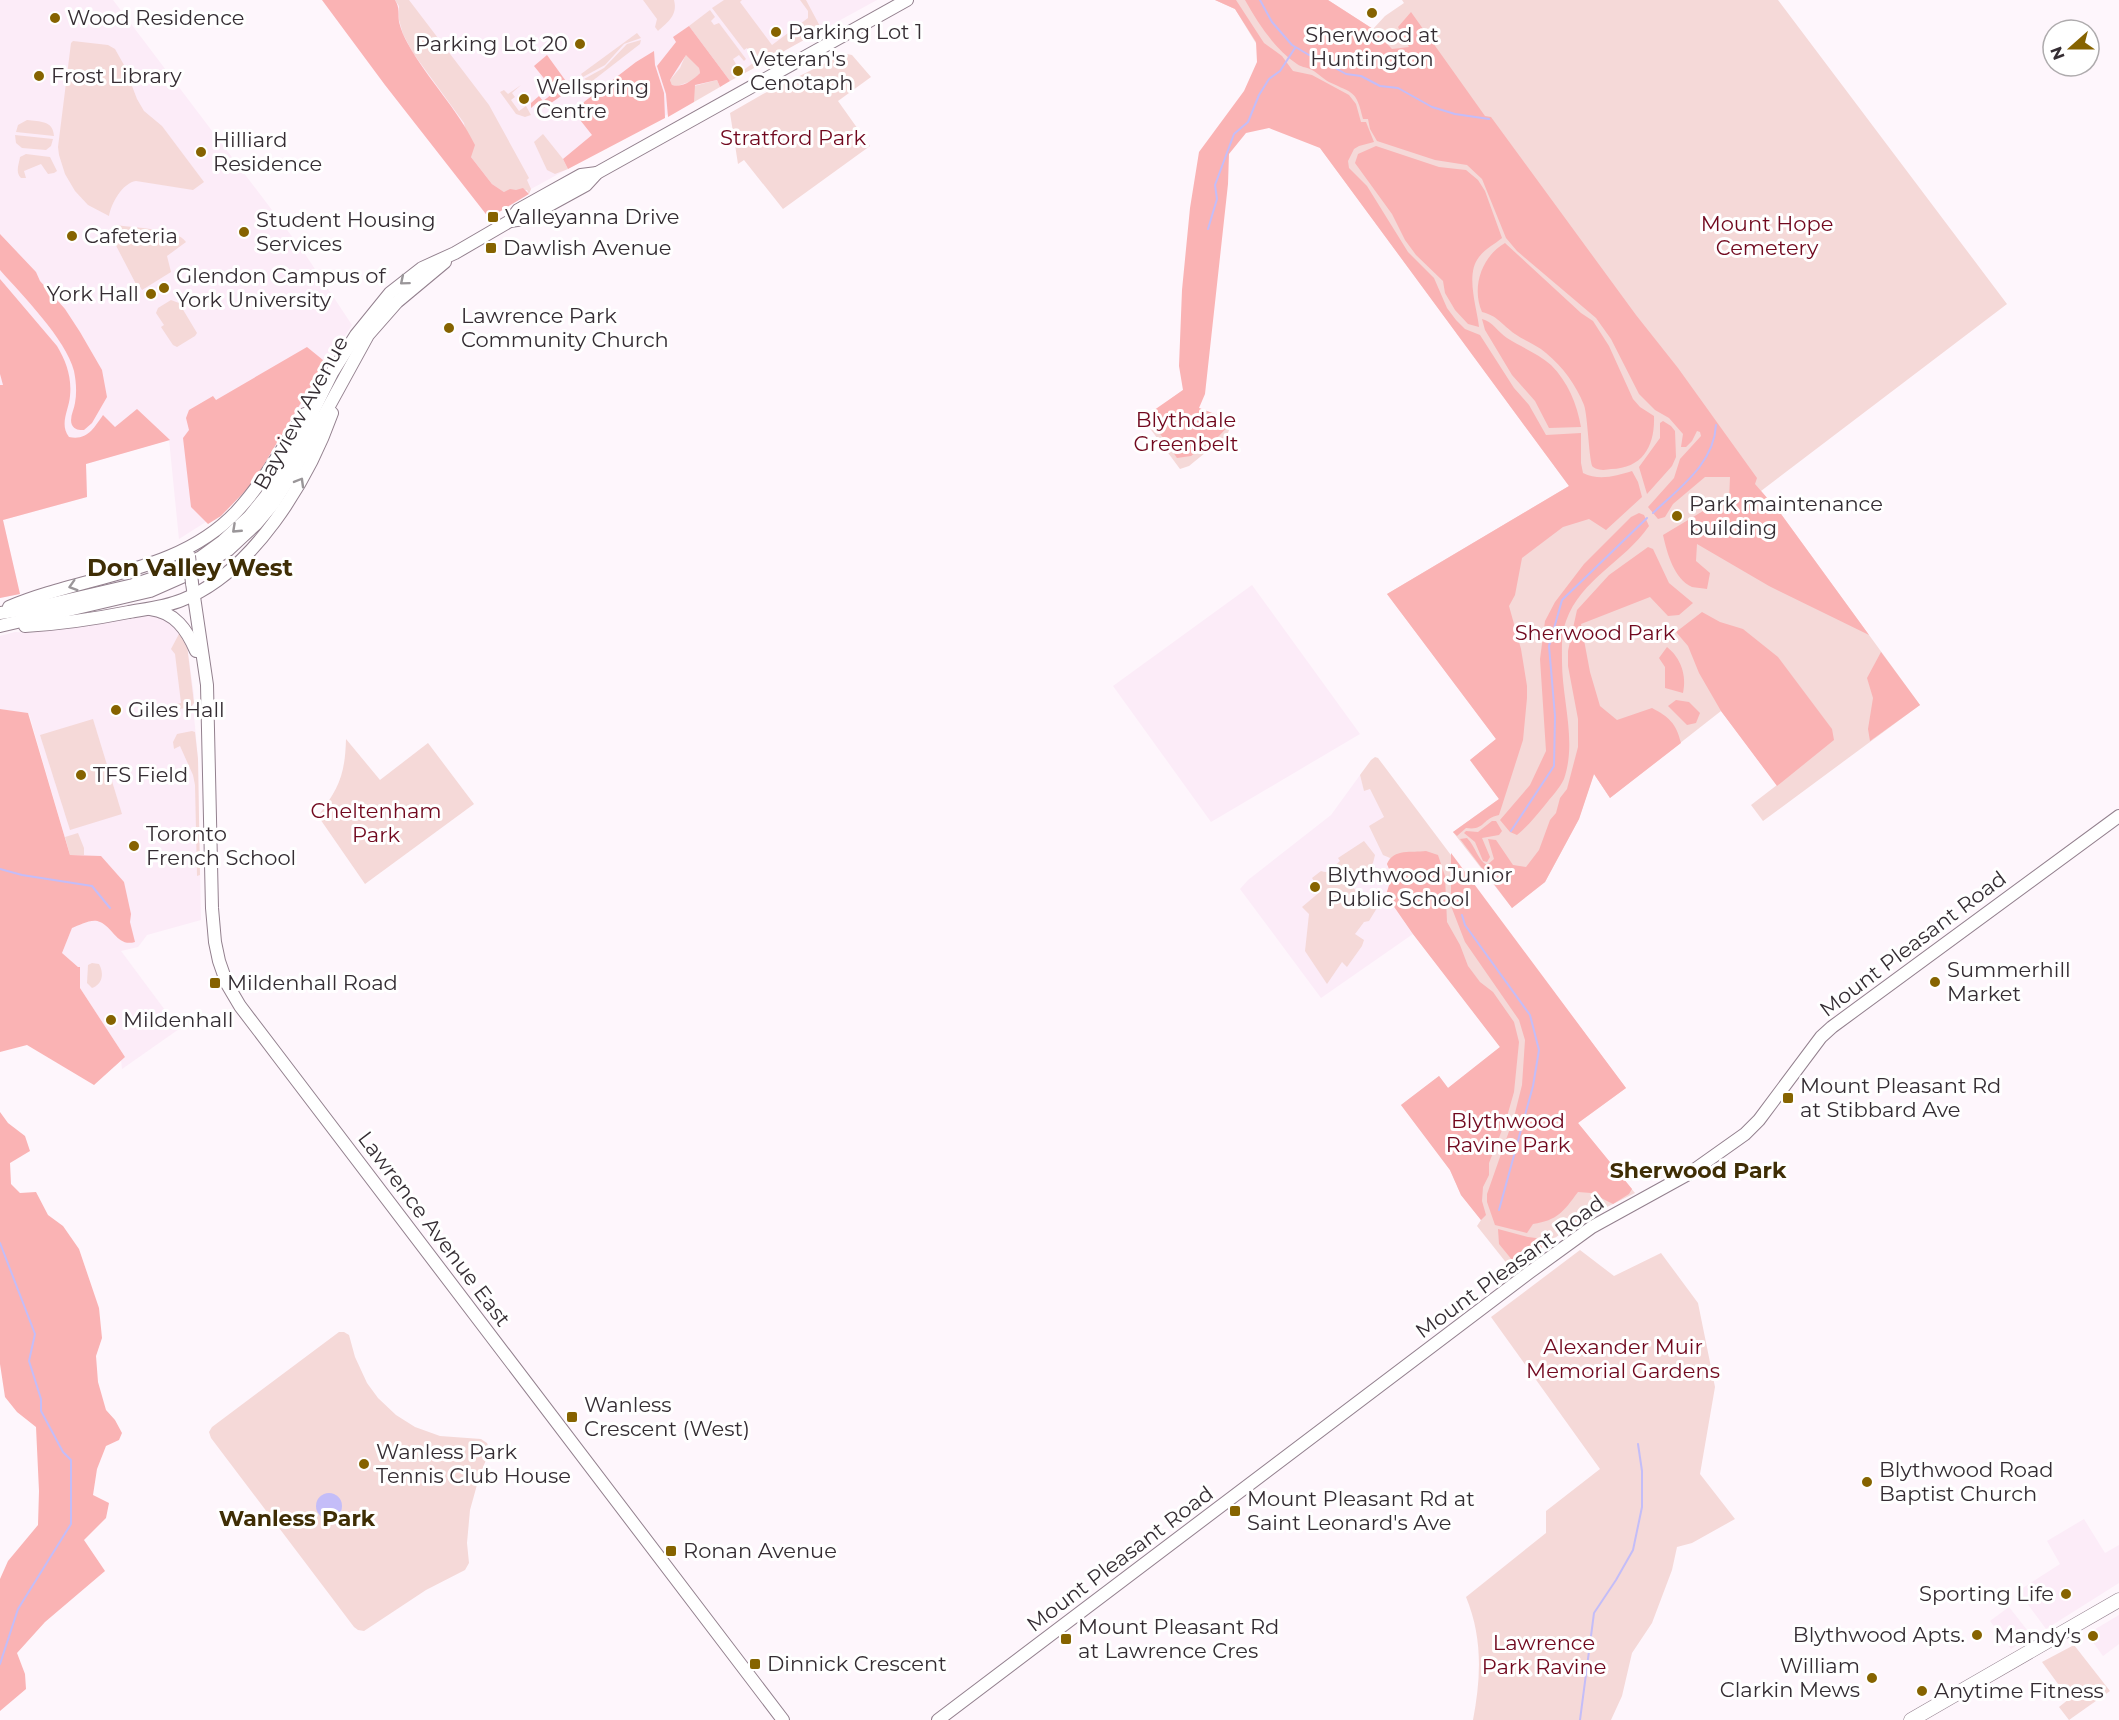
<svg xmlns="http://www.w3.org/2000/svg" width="2119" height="1720" font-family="Montserrat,sans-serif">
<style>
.built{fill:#fcecf8}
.green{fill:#f5d9d8}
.forest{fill:#fab3b4;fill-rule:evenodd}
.water{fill:#c4bdf8}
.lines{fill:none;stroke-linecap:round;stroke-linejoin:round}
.stream{stroke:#c4bdf8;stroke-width:2}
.secondary-casing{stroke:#93808e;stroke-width:14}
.primary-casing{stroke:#93808e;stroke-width:15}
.secondary{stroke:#fff;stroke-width:12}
.primary{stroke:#fff;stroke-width:14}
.secondary-bridge-casing{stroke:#93808e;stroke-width:14;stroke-linecap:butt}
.secondary-bridge{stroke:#fff;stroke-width:12}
.oneway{stroke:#9a9699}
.poi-dot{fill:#866300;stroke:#fff;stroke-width:2}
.labels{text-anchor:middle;stroke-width:6;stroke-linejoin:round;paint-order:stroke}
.poi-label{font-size:21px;fill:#352d33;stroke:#fff;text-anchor:start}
.park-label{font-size:21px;fill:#71081e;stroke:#fff}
.street-label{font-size:21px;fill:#352d33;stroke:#fff}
.neighbourhood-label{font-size:22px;font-weight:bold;fill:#3f2e05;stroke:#fff}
.quarter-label{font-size:24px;font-weight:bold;fill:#3f2e05;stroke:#fff}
</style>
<rect width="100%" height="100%" fill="#fef6fc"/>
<g class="built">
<polygon points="0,0 113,0 303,251 352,325 257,473 220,513 179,539 169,440 86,464 87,497 3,520 20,594 0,598"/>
<polygon points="322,0 877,0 531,189 526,196 489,218 385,85"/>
<polygon points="1252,585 1360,734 1211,822 1113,686"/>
<polygon points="148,614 158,616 174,624 187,645 194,695 193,705 198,759 201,920 147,935 138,947 121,951 179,1029 122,1069 121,1060 125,1057 80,988 78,967 62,953 72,928 70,855 29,714 0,709 0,636 15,632 30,633 124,617"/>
<polygon points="1360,775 1364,790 1370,788 1385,818 1390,858 1387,865 1392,876 1386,895 1413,934 1321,998 1240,889 1248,880 1331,815"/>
<polygon points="2084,1519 2105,1553 2119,1545 2119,1583 2046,1629 2018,1591 2060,1564 2047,1541"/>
<polygon points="2009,1607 2031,1635 2011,1649 1990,1621"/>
<polygon points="2119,1615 2119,1644 2103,1656 2087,1634"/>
</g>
<g class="green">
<polygon points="395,0 409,0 489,105 529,178 527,180 531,189 529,194 527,190 504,192 492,184 471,157 464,123 413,53 403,34 399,20 399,6"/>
<path d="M 643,0 L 674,0 C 678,15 668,22 658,31 L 655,27 L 657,19 Z"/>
<polygon points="724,0 742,0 740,2 772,45 808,18 808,11 800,0 806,0 822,30 759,65 747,48 744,50 712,8"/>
<polygon points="1215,0 1328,0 1373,29 1385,16 1404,3 1402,0 1778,0 2007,304 1761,491 1781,514 1920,705 1763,821 1751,805 1777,785 1721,711 1610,798 1594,774 1579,819 1545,882 1512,908 1453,832 1499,799 1470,760 1496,739 1387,594 1569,486 1320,148 1235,9"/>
<polygon points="710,10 715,17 711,21 714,25 719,23 746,59 744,61 739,55 733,59 736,64 732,67 737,75 753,63 756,67 730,81 689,26"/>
<polygon points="637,33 641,38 624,44 605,65 583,77 581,74"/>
<polygon points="641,40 640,44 591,82 584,79 604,68 627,44"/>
<path d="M 73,41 L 108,45 L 115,49 L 124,65 L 137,99 L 144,111 L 162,126 L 204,182 L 193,190 L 136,181 C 122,183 111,204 109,216 L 88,205 L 75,191 L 65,174 L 59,155 L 58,147 L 71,43 Z"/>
<polygon points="686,54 699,68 700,73 692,81 677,86 672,85 670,80 680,68"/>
<polygon points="847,54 852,55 871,77 838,101 870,146 783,209 744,160 738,164 730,113 763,94 842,55"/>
<polygon points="717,80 720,87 694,102 694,86"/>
<polygon points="521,85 512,93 515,97 511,100 519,111 526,106 531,115 525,117 516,114 500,92 504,90 508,94"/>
<path d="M 27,120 C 40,122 53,120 54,136 L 16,132 L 18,125 Z"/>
<polygon points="543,134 563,159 568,169 555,174 547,170 534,142"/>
<polygon points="15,135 53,139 51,146 46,150 22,148 16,143"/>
<path d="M 26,154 L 50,157 L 57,171 L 54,173 L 48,174 L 41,164 L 24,171 L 26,178 L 21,178 C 15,172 19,164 20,157 Z"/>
<path d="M 116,225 C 133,228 177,228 186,242 L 167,256 L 171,272 L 142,290 L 139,285 L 137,286 L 110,234 L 112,227 Z"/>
<polygon points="171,300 179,303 197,333 195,336 177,347 173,345 161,327 164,325 156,313 158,308"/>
<polygon points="1183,390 1199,408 1233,421 1227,435 1189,466 1180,469 1143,419"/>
<polygon points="180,632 187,645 194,703 190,708 177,709 172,705 181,703 175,654 171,649"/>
<polygon points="93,719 122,814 70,830 40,735"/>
<polygon points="192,731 195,732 198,759 200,875 197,876 195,785 193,775 180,746 174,749 173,742 177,734"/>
<path d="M 346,739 L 380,780 L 428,743 L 474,804 L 365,884 L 318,816 C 339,788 345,775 346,739 Z"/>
<polygon points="1375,757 1378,758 1626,1088 1578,1123 1635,1193 1575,1223 1512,1270 1477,1226 1481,1220 1461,1195 1450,1170 1401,1105 1439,1076 1448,1088 1500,1047 1413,934 1386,895 1392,876 1387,864 1390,858 1383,855 1369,826 1384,817 1370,789 1364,791 1360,775 1371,760"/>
<polygon points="78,833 84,848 84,855 70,855 65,837"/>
<path d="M 1364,841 L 1375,855 L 1373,863 L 1362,874 L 1359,875 L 1357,871 L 1348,882 L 1359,894 L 1362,893 L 1364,895 L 1380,903 L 1369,921 L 1364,922 L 1355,934 L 1364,940 L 1362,946 L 1347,967 L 1342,962 L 1327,984 L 1305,951 L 1309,914 L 1302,907 L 1321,891 L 1312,878 L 1321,871 C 1332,875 1333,866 1340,861 L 1338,858 Z"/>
<path d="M 92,963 L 99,964 C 104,973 103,984 92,988 L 87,983 L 88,965 Z"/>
<path d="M 1580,1250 L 1614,1276 L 1661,1253 L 1698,1303 L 1715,1387 L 1700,1474 L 1735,1519 L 1692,1543 L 1677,1547 L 1672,1570 L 1652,1623 L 1632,1653 L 1622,1696 L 1611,1720 L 1473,1720 C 1481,1678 1483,1638 1466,1597 L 1546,1533 L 1546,1511 L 1600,1469 L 1491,1317 Z"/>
<polygon points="339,1332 344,1332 349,1335 355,1357 367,1383 378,1398 396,1415 415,1427 440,1436 481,1439 487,1443 490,1451 480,1474 470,1510 467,1543 469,1563 465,1570 426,1590 364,1631 358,1630 354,1627 211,1438 209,1432 212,1427"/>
<polygon points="2074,1645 2110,1691 2069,1720 2059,1707 2069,1699 2042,1662"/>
</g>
<g class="forest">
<path d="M 322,0 L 395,0 C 400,8 398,14 399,22 C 401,30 404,37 408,44 C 428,80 457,108 475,145 L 471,157 L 492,184 L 504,192 L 510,189 L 516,190 L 523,188 L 529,194 L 489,218 L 385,85 Z"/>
<path d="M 1215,0 L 1236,0 L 1264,43 L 1282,56 L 1293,71 L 1312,75 L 1349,95 L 1356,104 L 1361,122 L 1366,122 L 1374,142 L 1359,146 L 1354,149 L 1348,161 L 1349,168 L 1367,186 L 1408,252 L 1434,278 L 1447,308 L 1456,320 L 1465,329 L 1480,335 L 1514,388 L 1529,405 L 1546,435 L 1581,433 L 1581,463 L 1583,473 C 1599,481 1616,476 1632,471 L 1638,482 L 1642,497 L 1606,530 L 1589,519 L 1563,527 L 1522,558 L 1515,595 L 1509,606 L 1521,649 L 1527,686 L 1527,698 L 1523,740 L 1499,815 C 1481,819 1485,831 1466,828 L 1457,836 L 1453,832 L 1499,799 L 1470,760 L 1496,739 L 1387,594 L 1569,486 L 1320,148 L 1269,128 L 1246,133 L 1229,154 L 1228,184 L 1205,394 L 1199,408 L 1233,421 L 1219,436 L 1191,456 L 1177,458 L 1147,415 L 1183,390 L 1179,366 L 1182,290 L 1190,208 L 1199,152 L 1244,91 L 1257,62 L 1256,42 L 1235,9 Z"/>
<path d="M 1245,0 L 1328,0 L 1373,29 L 1392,49 L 1409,47 L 1398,27 L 1411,12 L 1485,116 L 1491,117 L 1636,315 L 1678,368 L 1757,478 L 1755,484 L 1781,514 L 1869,635 L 1769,586 L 1697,544 L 1696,561 L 1710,573 L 1707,589 C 1703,588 1696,588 1692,587 C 1674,579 1667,553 1663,535 L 1703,511 L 1719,508 L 1729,501 L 1730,477 L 1705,477 L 1673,504 L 1665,517 L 1658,519 L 1648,507 L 1674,478 L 1680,459 L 1701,436 L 1700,432 L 1697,431 L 1692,441 L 1686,447 L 1681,447 L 1683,434 L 1669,418 L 1655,410 L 1639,394 L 1611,339 L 1596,318 L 1517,251 L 1506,238 L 1482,179 L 1467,165 L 1435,160 L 1377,141 L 1370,129 L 1368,119 L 1363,119 C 1356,90 1354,94 1329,82 C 1322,78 1317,72 1310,69 C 1305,67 1301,67 1297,64 C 1274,48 1259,25 1245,0 Z"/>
<path d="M 689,26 L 730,81 L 720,87 L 717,80 L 695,85 L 694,102 L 668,117 L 666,94 L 657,66 L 676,42 L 673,37 ZM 686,55 L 699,68 L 700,73 C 693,80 683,88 672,85 L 670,80 Z"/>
<polygon points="654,51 655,65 664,93 665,118 568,169 563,159 592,135 573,111 570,113 571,112 636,62"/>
<polygon points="547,55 568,84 572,85 571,89 544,108 539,101 531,108 531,103 539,96 543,101 555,92 534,66"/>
<path d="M 1376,146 L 1439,167 L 1466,170 L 1478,180 L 1485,191 L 1502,238 C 1495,244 1485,249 1479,257 C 1465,274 1477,308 1479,327 L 1468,324 L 1455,310 L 1445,293 L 1443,281 L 1416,255 L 1405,240 L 1392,214 L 1355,163 L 1358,154 Z"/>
<path d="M 0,234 L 36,272 L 40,281 L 65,309 L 80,332 L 102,370 L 107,397 L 92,423 L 84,430 C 79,430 75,430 72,425 C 69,418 74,410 75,403 C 77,392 76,381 74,371 C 66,339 22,295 0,270 Z"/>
<path d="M 1505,243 L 1581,313 L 1593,321 L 1609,346 L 1633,399 L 1640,407 L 1654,416 C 1655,446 1643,468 1611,469 C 1606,470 1599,471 1593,467 C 1589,464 1588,416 1584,405 C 1576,385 1563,367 1546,353 C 1537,345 1525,341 1515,334 C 1501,324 1498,316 1482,312 C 1471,287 1482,256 1505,243 Z"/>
<path d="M 0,279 L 57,346 C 66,361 72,377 70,396 C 69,410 59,424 69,437 C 87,441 94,428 103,415 L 115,427 L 137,409 L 170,440 L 86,464 L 87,497 L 3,520 L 20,594 L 0,598 L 0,385 L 3,385 L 0,374 Z"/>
<path d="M 1482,319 C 1492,321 1498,332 1507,338 C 1521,347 1539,354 1551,365 C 1568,382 1577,404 1581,427 L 1549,428 L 1535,401 L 1512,375 L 1485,330 Z"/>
<polygon points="307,347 323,360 323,366 253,483 221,516 208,524 191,507 183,438 189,430 186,418 189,410 213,396 216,400"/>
<polygon points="1663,421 1671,426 1675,431 1676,457 1672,466 1647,494 1639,467 1660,438 1660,423"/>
<path d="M 1639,513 L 1644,515 L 1649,526 C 1624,562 1581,579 1566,621 C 1561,635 1562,648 1562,662 C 1562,700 1577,741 1564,779 C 1560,788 1551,797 1545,805 C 1536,816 1528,826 1517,835 L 1510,832 L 1500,820 L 1530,785 L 1546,751 L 1540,659 L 1545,621 L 1555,602 L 1584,564 L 1631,517 Z"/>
<path d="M 1648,547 L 1653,549 L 1669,583 L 1693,603 L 1679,615 L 1668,616 L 1650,597 L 1581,624 L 1590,672 L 1600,706 L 1617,720 L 1652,708 C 1669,717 1676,723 1681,743 L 1610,798 L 1594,774 L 1579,819 L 1545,882 L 1512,908 L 1460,839 L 1467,838 C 1476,847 1478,861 1487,865 L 1494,859 L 1488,839 L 1496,840 L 1513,865 L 1526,867 L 1539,850 L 1550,820 L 1556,813 L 1560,798 L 1567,789 L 1578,747 L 1578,719 L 1568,666 L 1568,651 L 1577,610 L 1609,575 Z"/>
<polygon points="1702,612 1720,622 1743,629 1778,657 1832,729 1834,740 1777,786 1721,711 1699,673 1688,646 1676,632"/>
<path d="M 1667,647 C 1681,658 1687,676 1683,693 L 1665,688 L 1665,667 L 1659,658 Z"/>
<polygon points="1881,652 1920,705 1870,741 1868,729 1873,698 1867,678"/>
<polygon points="1676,700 1689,702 1700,713 1696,723 1687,725 1668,706"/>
<path d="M 0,709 L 28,713 L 70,855 L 101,856 L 124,882 L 131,914 L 130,922 L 135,942 C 117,947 114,928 100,922 C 92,918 80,925 72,928 L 62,953 L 78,967 L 80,967 L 80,988 L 125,1057 L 94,1085 L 27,1045 L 0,1052 Z"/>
<polygon points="1492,821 1496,821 1502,831 1499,835 1482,838 1490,857 1487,862 1483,861 1475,842 1464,833 1466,831 1478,832"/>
<path d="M 1426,851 L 1438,855 L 1445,876 L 1447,922 L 1460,945 L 1468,966 L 1480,982 L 1493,992 L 1514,1022 L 1519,1042 L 1514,1092 L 1506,1120 L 1489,1163 L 1489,1175 L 1483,1187 L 1482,1201 L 1486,1215 L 1481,1220 L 1461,1195 L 1450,1170 L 1401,1105 L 1439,1076 L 1448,1088 L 1500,1047 L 1413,934 L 1386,895 L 1392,876 L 1387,864 C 1394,848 1411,853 1426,851 Z"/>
<path d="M 1451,853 L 1626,1088 L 1578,1123 L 1632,1189 L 1629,1194 L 1613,1204 L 1591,1193 L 1578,1192 C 1563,1212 1558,1220 1533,1224 L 1527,1233 L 1495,1225 L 1487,1202 L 1487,1194 L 1514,1117 L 1522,1085 L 1525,1040 L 1519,1020 L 1465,942 L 1451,906 Z"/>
<polygon points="0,1112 8,1123 25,1136 30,1151 10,1163 11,1184 20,1193 36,1192 48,1215 63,1226 79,1249 99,1308 102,1338 96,1356 98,1382 106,1410 115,1420 122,1433 119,1440 106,1446 97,1469 93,1495 109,1503 106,1518 84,1540 105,1571 45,1622 17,1653 25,1674 26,1689 0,1711 0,1579 8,1561 38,1525 39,1491 36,1427 17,1412 5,1397 0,1364"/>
<polygon points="1498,1229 1528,1237 1552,1240 1517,1266 1499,1244"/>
</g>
<circle class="water" cx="329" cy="1506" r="13"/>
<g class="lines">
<g class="stream">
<polyline points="1260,0 1272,22 1292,45 1309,55 1326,58 1337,69 1346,74 1361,76 1380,86 1398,88 1432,107 1455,114 1489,119"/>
<polyline points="1208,229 1217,199 1215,185 1234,134 1248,122 1259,95 1269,79 1280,71 1295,48"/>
<path d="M 1653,513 C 1679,488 1714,464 1716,425"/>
<polyline points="1511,831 1554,766 1555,716 1549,646 1562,600 1647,518"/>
<polyline points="0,869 22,875 92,886 110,908"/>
<polyline points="1462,915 1465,925 1530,1015 1539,1050 1533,1086 1499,1210"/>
<polyline points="0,1243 35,1334 29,1361 41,1399 41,1411 63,1452 71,1460 71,1524 18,1609 0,1664"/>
<polyline points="1580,1720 1594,1613 1616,1580 1633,1550 1642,1507 1642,1471 1638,1444"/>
</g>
<g class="secondary-casing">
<g id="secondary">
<polyline points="510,221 518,210 543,196 581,175 597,173"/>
<polyline points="192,583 207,685 212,908 215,942 219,961 227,984 240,1006 278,1056 783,1720"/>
<path d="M 9,607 C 83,575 179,574 237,511 C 264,482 283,446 305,414"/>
<path d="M 150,609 C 175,612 187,630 196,651"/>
<polyline points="0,613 34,608 133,585 169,573 201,557 223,541 249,517 266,496 299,440 332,373 356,335 390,293 422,268 455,253 510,221 524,219 586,185 597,173 907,0"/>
<polyline points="0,626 150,591 193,572 228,550 256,524 273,504 289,479 368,335 397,302 445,262"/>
<path d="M 25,626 C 60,624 94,619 129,612 C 146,609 165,607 182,600 C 252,573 308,481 332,413"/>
<polyline points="938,1720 1530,1272 1592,1227 1690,1173 1745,1134 1759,1120 1821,1037 1832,1027 2119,816"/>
</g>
</g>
<g class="primary-casing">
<polyline id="primary" points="1911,1720 2119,1600"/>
</g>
<use href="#secondary" class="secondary"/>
<use href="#primary" class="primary"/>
<g class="secondary-bridge-casing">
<polyline id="secondary-bridge" points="189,556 192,583"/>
</g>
<use href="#secondary-bridge" class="secondary-bridge"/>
</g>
<defs><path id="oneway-chevron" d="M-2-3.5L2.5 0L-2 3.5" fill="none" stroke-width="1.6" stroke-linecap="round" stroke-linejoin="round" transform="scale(1.5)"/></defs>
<g class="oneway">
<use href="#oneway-chevron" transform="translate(404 281) rotate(140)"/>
<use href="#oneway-chevron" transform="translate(300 482) rotate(-60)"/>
<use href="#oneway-chevron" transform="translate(236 529) rotate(137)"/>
<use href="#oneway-chevron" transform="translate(73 586) rotate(163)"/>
</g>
<g class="poi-dot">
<circle cx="1372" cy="13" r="6"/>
<circle cx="55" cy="18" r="6"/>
<circle cx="776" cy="32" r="6"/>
<circle cx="580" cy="44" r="6"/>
<circle cx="738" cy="71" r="6"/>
<circle cx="39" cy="76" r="6"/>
<circle cx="524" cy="99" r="6"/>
<circle cx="201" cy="152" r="6"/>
<rect x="487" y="211" width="12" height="12" rx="3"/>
<circle cx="244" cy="232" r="6"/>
<circle cx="72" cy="236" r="6"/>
<rect x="485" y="242" width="12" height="12" rx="3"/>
<circle cx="164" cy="288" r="6"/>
<circle cx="151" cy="294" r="6"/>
<circle cx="449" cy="328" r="6"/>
<circle cx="1677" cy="516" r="6"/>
<circle cx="116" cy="710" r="6"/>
<circle cx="81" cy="775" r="6"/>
<circle cx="134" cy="846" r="6"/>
<circle cx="1315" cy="887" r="6"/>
<circle cx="1935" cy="982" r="6"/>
<rect x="209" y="977" width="12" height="12" rx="3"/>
<circle cx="111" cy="1020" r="6"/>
<rect x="1782" y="1092" width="12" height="12" rx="3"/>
<rect x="566" y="1411" width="12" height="12" rx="3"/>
<circle cx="364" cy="1464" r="6"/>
<circle cx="1867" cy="1482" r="6"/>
<rect x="1229" y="1505" width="12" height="12" rx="3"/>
<rect x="665" y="1545" width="12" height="12" rx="3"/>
<circle cx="2066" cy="1594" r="6"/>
<circle cx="1977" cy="1635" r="6"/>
<circle cx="2093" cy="1636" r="6"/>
<rect x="1060" y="1633" width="12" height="12" rx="3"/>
<rect x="749" y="1658" width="12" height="12" rx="3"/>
<circle cx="1872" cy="1678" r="6"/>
<circle cx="1922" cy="1691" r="6"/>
</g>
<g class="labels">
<g class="poi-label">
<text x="67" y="25">Wood Residence</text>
<text x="788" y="39">Parking Lot 1</text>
<text x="1372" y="42" text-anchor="middle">Sherwood at<tspan x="1372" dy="24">Huntington</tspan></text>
<text x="568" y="51" text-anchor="end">Parking Lot 20</text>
<text x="750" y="66">Veteran's<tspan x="750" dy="24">Cenotaph</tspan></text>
<text x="51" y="83">Frost Library</text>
<text x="536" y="94">Wellspring<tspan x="536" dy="24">Centre</tspan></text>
<text x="213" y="147">Hilliard<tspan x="213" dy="24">Residence</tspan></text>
<text x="505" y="224">Valleyanna Drive</text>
<text x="256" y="227">Student Housing<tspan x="256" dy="24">Services</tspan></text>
<text x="84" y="243">Cafeteria</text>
<text x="503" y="255">Dawlish Avenue</text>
<text x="176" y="283">Glendon Campus of<tspan x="176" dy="24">York University</tspan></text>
<text x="139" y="301" text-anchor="end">York Hall</text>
<text x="461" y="323">Lawrence Park<tspan x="461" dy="24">Community Church</tspan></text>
<text x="1689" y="511">Park maintenance<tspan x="1689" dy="24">building</tspan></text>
<text x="128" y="717">Giles Hall</text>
<text x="93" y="782">TFS Field</text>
<text x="146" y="841">Toronto<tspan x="146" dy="24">French School</tspan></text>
<text x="1327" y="882">Blythwood Junior<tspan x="1327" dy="24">Public School</tspan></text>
<text x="1947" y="977">Summerhill<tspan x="1947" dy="24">Market</tspan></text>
<text x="227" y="990">Mildenhall Road</text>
<text x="123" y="1027">Mildenhall</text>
<text x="1800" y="1093">Mount Pleasant Rd<tspan x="1800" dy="24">at Stibbard Ave</tspan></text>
<text x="584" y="1412">Wanless<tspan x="584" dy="24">Crescent (West)</tspan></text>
<text x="376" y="1459">Wanless Park<tspan x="376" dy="24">Tennis Club House</tspan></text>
<text x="1879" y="1477">Blythwood Road<tspan x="1879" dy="24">Baptist Church</tspan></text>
<text x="1247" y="1506">Mount Pleasant Rd at<tspan x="1247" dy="24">Saint Leonard's Ave</tspan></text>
<text x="683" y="1558">Ronan Avenue</text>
<text x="2054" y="1601" text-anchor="end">Sporting Life</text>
<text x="1078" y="1634">Mount Pleasant Rd<tspan x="1078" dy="24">at Lawrence Cres</tspan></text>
<text x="1965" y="1642" text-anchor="end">Blythwood Apts.</text>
<text x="2081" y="1643" text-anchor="end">Mandy's</text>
<text x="767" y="1671">Dinnick Crescent</text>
<text x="1860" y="1673" text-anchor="end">William<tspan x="1860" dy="24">Clarkin Mews</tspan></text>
<text x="1934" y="1698">Anytime Fitness</text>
</g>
<g class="park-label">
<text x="793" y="145">Stratford Park</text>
<text x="1767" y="231">Mount Hope<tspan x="1767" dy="24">Cemetery</tspan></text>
<text x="1186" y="427">Blythdale<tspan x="1186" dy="24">Greenbelt</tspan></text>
<text x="1595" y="640">Sherwood Park</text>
<text x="376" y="818">Cheltenham<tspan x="376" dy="24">Park</tspan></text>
<text x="1508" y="1128">Blythwood<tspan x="1508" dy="24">Ravine Park</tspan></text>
<text x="1623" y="1354">Alexander Muir<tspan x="1623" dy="24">Memorial Gardens</tspan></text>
<text x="1544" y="1650">Lawrence<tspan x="1544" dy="24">Park Ravine</tspan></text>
</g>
<g class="street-label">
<text transform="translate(301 413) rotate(-61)" y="7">Bayview Avenue</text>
<text transform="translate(1913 944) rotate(-37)" y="7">Mount Pleasant Road</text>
<text transform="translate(434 1229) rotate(53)" y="7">Lawrence Avenue East</text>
<text transform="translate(1510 1267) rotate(-36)" y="7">Mount Pleasant Road</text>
<text transform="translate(1120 1559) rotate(-37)" y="7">Mount Pleasant Road</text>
</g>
<g class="neighbourhood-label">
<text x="1698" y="1178">Sherwood Park</text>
<text x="297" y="1526">Wanless Park</text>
</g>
<g class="quarter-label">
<text x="190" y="576">Don Valley West</text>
</g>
</g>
<g transform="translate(2071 48) rotate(249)"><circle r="28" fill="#ffffff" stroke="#aeabad" stroke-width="1.5"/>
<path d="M0-4.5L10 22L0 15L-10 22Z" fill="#866300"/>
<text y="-9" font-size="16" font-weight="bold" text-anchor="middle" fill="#352d33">N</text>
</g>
</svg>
